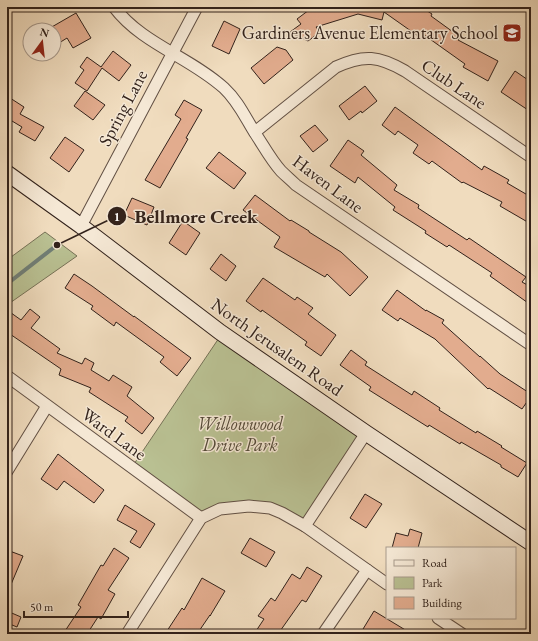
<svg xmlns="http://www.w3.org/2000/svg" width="538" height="641" font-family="'EB Garamond',serif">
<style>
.green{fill:#b9c092;stroke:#767156}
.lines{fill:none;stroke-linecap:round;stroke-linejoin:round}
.stream{stroke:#707e76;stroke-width:4}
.building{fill:#e2ac8e;stroke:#32221b}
.minor-casing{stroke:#625044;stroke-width:13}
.secondary-casing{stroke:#32221b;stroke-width:17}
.minor{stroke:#f5e8d5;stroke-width:11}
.secondary{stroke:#f5e8d5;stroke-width:15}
.labels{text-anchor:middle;stroke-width:3;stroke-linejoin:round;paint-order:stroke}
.poi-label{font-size:18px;fill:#32221b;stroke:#f5e8d5;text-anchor:end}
.street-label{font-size:18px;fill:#32221b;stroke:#f5e8d5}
.park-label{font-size:18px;font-style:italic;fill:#544a39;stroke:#f5e8d5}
.leader{fill:none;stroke:#32221b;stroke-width:1.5}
.callout-dot{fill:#32221b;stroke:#f5e8d5;stroke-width:1.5}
.mark-label{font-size:12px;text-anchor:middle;font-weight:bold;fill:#fff}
.callout-label{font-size:19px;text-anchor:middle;font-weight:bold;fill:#32221b;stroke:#f5e8d5;stroke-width:3;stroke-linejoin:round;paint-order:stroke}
</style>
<rect width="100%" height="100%" fill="#f0dcbe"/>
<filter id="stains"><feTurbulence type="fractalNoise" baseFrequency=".005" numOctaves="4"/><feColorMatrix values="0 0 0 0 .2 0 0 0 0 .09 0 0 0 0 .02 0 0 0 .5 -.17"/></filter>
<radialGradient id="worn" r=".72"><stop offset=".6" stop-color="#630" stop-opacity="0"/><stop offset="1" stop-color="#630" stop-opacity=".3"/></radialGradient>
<g class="green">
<polygon points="45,232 77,256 7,305 7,260"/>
<polygon points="221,335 365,434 306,525 245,505 201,518 132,467"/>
</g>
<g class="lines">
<polyline class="stream" points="7,284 57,245"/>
</g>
<g class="building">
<polygon points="313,7 421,7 432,14 431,16 460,37 458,40 498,61 488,81 463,67 465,64 420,32 418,36 384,12 382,20 358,14 316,27 320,32 308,41 290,32 301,24 297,19"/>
<polygon points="76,13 91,38 73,48 67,38 59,43 54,35 54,30 51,30 50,28"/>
<polygon points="224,21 240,29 229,54 212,46"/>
<polygon points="277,47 286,50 293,60 264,84 251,68"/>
<polygon points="113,51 131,65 119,81 102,68 87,91 75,83 84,70 80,67 87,57 101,67"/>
<polygon points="515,71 531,82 531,112 501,92"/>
<polygon points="365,86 377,101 362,113 361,111 349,120 339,106"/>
<polygon points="85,91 105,105 93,120 74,106"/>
<polygon points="7,96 24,107 20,114 44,127 35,141 19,132 22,127 7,118"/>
<polygon points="184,100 202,110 186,138 188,139 160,188 145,180 181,119 175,115"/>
<polygon points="395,107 482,170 484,166 509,180 507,183 531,197 531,224 500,206 502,202 463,182 462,183 432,161 429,164 413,153 418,145 398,131 395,135 382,125"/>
<polygon points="315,125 328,140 313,152 300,136"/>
<polygon points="65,137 84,150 69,172 50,158"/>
<polygon points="348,140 364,151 361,155 397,185 394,190 419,205 418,208 467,240 469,238 526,277 522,282 531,287 531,305 490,276 492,273 449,245 447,247 425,233 426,231 393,210 395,207 358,177 355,183 330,166"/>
<polygon points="219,152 246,173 234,189 206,168"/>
<polygon points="255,195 290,221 291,220 309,231 309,232 341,252 368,277 350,296 327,274 325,277 274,247 280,237 243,210"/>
<polygon points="132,198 154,207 147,225 124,215"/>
<polygon points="183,221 200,233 186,255 169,243"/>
<polygon points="221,254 236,266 226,281 210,269"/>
<polygon points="74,274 92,286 134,317 134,316 191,358 177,376 160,362 164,357 116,322 114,326 91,309 93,306 65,288"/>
<polygon points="263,278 295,300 297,297 313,308 308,314 336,335 321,356 305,345 307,342 262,310 261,312 246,301"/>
<polygon points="397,290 426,311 426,310 444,320 442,323 480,357 480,356 500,374 531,394 531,396 522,409 489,388 488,389 435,339 400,318 398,321 382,310"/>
<polygon points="30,309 40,317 31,328 60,349 57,353 82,364 85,358 94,363 91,370 109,381 113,375 132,387 127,396 154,418 142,434 125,421 128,417 89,392 91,388 59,375 61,369 7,332 7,310 21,320"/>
<polygon points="351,350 367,362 365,365 412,395 414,391 440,408 439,410 476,433 477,431 502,446 501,447 527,463 518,477 501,467 501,465 461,442 460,444 429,425 428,427 369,390 371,387 340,365"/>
<polygon points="58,454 104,490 94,503 64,481 57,490 41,479"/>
<polygon points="365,494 382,504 366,528 350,518"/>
<polygon points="125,505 155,524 140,548 130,542 137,531 117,520"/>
<polygon points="410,529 422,533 418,548 392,548 396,533 408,536"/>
<polygon points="250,538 275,552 266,567 241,553"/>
<polygon points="114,548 129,558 108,590 115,594 101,619 98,617 87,634 63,634 81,607 78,605 101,565 103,566"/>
<polygon points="7,550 23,556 7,594"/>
<polygon points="307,567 322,576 306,602 302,600 278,634 254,634 264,619 258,616 271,598 275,601 292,574 300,579"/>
<polygon points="202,578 225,591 210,616 210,615 197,634 165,634 182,608 184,610"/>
<polygon points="7,611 21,617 17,627 7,623"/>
<polygon points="374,611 412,634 360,634"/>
</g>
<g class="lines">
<g class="minor-casing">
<g id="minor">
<path d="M 114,7 C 142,44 190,57 224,88 C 238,101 245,117 255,133 C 263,145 271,160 281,171 C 286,176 291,180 296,185 L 531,345"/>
<path d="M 255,132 L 336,67 C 364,54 379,56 405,71 L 531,157"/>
<polyline points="81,226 197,7"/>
<polyline points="7,376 201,518"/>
<polyline points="7,471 47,406"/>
<polyline points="305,526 366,433"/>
<polyline points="438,618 462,634"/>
<polyline points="127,634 201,518 220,509 249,506 270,508 282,513 305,526 387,584"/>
<polyline points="323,634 367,570"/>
</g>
</g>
<g class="secondary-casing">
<polyline id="secondary" points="7,173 81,226 220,332 366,433 531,543"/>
</g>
<use href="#minor" class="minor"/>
<use href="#secondary" class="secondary"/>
</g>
<defs>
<g id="school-square" transform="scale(1)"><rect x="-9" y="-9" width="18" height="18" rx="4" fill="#8f2418" stroke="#f5e8d5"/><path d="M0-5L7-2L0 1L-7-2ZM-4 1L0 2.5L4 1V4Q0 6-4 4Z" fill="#fff"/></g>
</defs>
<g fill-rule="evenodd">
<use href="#school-square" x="512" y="33"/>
</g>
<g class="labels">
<g class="poi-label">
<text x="498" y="39">Gardiners Avenue Elementary School</text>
</g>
<g class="street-label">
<text transform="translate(454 84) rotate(34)" y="6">Club Lane</text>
<text transform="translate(123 108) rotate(-62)" y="6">Spring Lane</text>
<text transform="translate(328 184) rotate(37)" y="6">Haven Lane</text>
<text transform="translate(277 347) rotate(35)" y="6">North Jerusalem Road</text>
<text transform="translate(114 434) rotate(36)" y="6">Ward Lane</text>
</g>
<g class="park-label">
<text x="240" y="430">Willowwood<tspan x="240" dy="21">Drive Park</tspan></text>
</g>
</g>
<path class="leader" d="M57 245L117 216"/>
<g class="callout-dot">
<circle cx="57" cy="245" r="4"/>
<circle cx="117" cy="216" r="10"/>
</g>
<g class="mark-label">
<text x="117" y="221">1</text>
</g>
<g class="callout-label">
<text x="196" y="223">Bellmore Creek</text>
</g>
<rect width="538" height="641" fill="none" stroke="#f0dcbe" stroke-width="24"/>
<rect x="8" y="8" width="522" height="625" fill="none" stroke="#32221b" stroke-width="2"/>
<rect x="12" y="12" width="514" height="617" fill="none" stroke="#32221b"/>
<rect x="386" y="547" width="130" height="72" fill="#f5e8d5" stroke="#a7998b"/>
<rect x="394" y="560" width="20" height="6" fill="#f5e8d5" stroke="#a7998b"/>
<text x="422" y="567" font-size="12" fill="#32221b">Road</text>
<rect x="394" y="577" width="20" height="12" fill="#b9c092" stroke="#a7998b"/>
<text x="422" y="587" font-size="12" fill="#32221b">Park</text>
<rect x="394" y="597" width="20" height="12" fill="#e2ac8e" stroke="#a7998b"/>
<text x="422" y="607" font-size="12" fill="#32221b">Building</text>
<g transform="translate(42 42) rotate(15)"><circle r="19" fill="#f5e8d5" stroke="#a7998b"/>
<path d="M0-3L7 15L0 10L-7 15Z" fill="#8f2418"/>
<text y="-6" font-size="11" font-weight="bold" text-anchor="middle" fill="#32221b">N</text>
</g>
<path d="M24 611v6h104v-6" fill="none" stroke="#32221b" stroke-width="2"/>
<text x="30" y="611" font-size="12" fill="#32221b" stroke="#f5e8d5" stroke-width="3" paint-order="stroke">50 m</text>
<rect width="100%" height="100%" filter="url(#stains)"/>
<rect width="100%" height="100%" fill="url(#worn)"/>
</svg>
